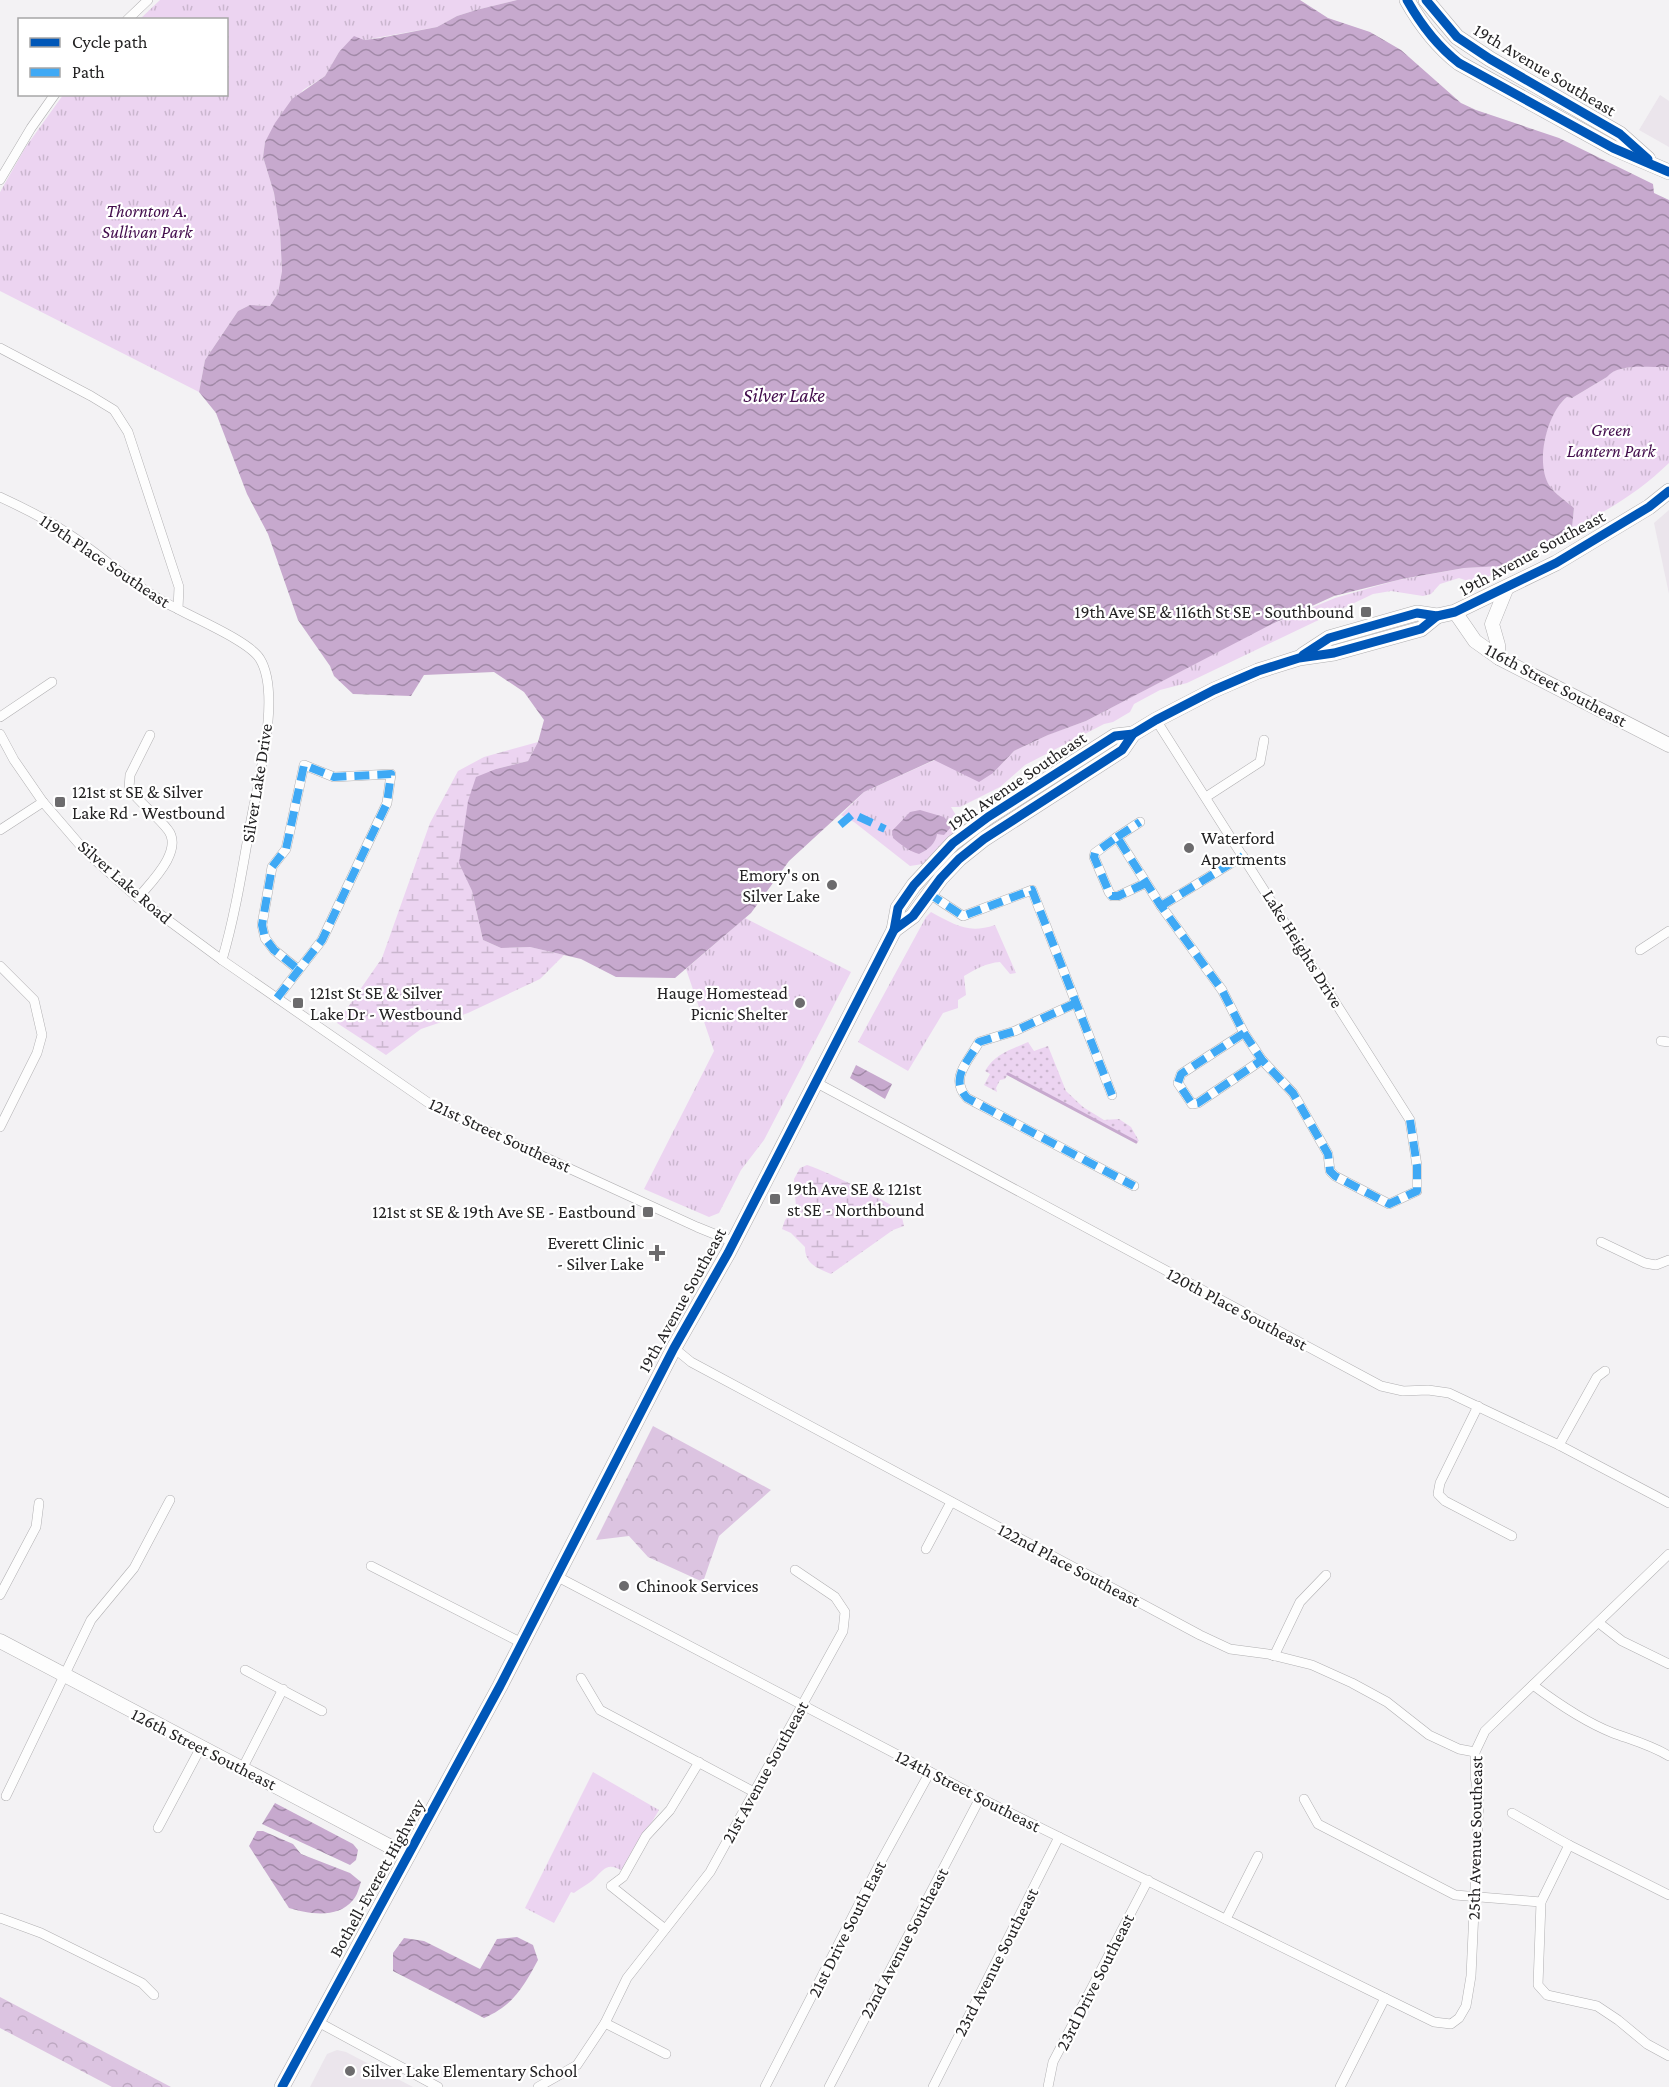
<svg xmlns="http://www.w3.org/2000/svg" width="1669" height="2087" font-family="'Crimson Pro',serif">
<style>
.built{fill:#ebe5ec}
.grass{fill:url(#grass-dots)}
.forest{fill:url(#forest-crowns)}
.wetland{fill:url(#wetland-marsh)}
.park{fill:url(#park-tufts)}
.water{fill:url(#water-waves)}
.lines{fill:none;stroke-linecap:round;stroke-linejoin:round}
.stream{stroke:#c7a9ce;stroke-width:3}
.street-casing{stroke:#b0afb1;stroke-width:10}
.secondary-casing{stroke:#b0afb1;stroke-width:15}
.primary-casing{stroke:#b0afb1;stroke-width:16}
.street{stroke:#fdfdfd;stroke-width:9}
.secondary{stroke:#fdfdfd;stroke-width:14}
.primary{stroke:#fdfdfd;stroke-width:15}
.quiet{stroke:#3fa9f5;stroke-width:8;stroke-dasharray:15 8;stroke-linecap:butt}
.cycleway-casing{stroke:#fff;stroke-width:13}
.cycleway{stroke:#0057b8;stroke-width:9}
.poi-dot{fill:#6c6b6d;stroke:#fff;stroke-width:2}
.labels{text-anchor:middle;stroke-width:4.5;stroke-linejoin:round;paint-order:stroke}
.street-label{font-size:18px;fill:#242324;stroke:#fff}
.park-label{font-size:18px;font-style:italic;fill:#420c4c;stroke:#fff}
.poi-label{font-size:18px;fill:#242324;stroke:#fff;text-anchor:start}
.water-label{font-size:20px;font-style:italic;fill:#410b4b;stroke:#fff}
</style>
<defs>
<pattern id="grass-dots" width="8" height="8" patternUnits="userSpaceOnUse" patternTransform="scale(1.5)"><rect width="8" height="8" fill="#ecd4f1"/><path d="M2 2h.1M6 6h.1" fill="none" stroke="#cab6ce" stroke-width="1.8" stroke-linecap="round"/></pattern>
<pattern id="forest-crowns" width="20" height="18" patternUnits="userSpaceOnUse" patternTransform="scale(1.5)"><rect width="20" height="18" fill="#dcc4e1"/><path d="M2 6a3 3 0 1 1 6 0M12 15a3 3 0 1 1 6 0" fill="none" stroke="#bda8c1"/></pattern>
<pattern id="wetland-marsh" width="20" height="14" patternUnits="userSpaceOnUse" patternTransform="scale(1.5)"><rect width="20" height="14" fill="#ecd4f1"/><path d="M1 5h8M5 5V1M11 12h8M15 12V8" fill="none" stroke="#cab6ce"/></pattern>
<pattern id="park-tufts" width="24" height="20" patternUnits="userSpaceOnUse" patternTransform="scale(1.5)"><rect width="24" height="20" fill="#ecd4f1"/><path d="M3 7l-1-3M5 7V3M7 7l1-3M15 17l-1-3M17 17v-4M19 17l1-3" fill="none" stroke="#cab6ce"/></pattern>
<pattern id="water-waves" width="16" height="10" patternUnits="userSpaceOnUse" patternTransform="scale(1.5)"><rect width="16" height="10" fill="#c7a9ce"/><path d="M0 5q4-4 8 0t8 0" fill="none" stroke="#a189a7"/></pattern>
</defs>
<rect width="100%" height="100%" fill="#f3f2f4"/>
<g class="built">
<polygon points="1660,95 1669,101 1669,147 1639,130"/>
<polygon points="1669,510 1669,594 1654,523"/>
<polygon points="337,2050 346,2052 413,2087 310,2087 327,2054"/>
</g>
<path class="grass" d="M 1028,1042 L 1034,1051 L 1048,1046 L 1066,1091 L 1083,1107 L 1104,1120 L 1119,1119 L 1131,1127 L 1139,1141 L 1136,1142 L 1008,1074 L 1005,1079 L 1000,1080 L 996,1088 L 997,1092 L 984,1085 L 990,1074 L 985,1071 C 995,1054 1010,1050 1028,1042 Z"/>
<g class="forest">
<polygon points="653,1426 771,1490 719,1536 703,1582 648,1557 629,1536 596,1540"/>
<polygon points="0,1997 171,2087 112,2087 0,2028"/>
</g>
<g class="wetland">
<polygon points="538,742 528,761 496,769 465,832 460,863 472,891 483,940 501,948 530,947 564,955 540,979 468,1013 421,1029 386,1055 337,1023 382,958 430,823 458,771 484,757"/>
<path d="M 807,1165 C 823,1170 891,1201 900,1212 C 902,1216 903,1222 904,1226 L 893,1230 L 831,1274 C 817,1268 805,1264 805,1247 L 791,1233 L 782,1229 L 785,1220 L 796,1208 L 794,1179 L 800,1168 Z"/>
</g>
<g class="park">
<polygon points="160,0 517,0 476,10 457,16 437,27 364,40 339,52 325,76 303,90 265,142 263,157 274,193 280,231 282,271 278,293 270,306 250,305 238,311 205,360 199,392 0,291 0,192 25,148 63,95 226,94 226,20 140,19"/>
<path d="M 1643,366 L 1669,367 L 1669,463 C 1640,491 1608,511 1572,528 L 1574,508 C 1566,501 1555,494 1549,485 C 1534,462 1547,413 1567,397 L 1572,398 L 1607,377 C 1615,366 1631,368 1643,366 Z"/>
<polygon points="1502,566 1498,572 1476,582 1471,582 1459,578 1440,584 1431,594 1423,596 1391,591 1373,594 1187,683 1160,690 1134,704 1130,712 1113,722 1104,724 1025,765 1000,787 960,807 951,807 963,827 923,864 910,866 854,822 841,815 864,792 935,760 993,773 1014,751 1050,734 1086,721 1263,628 1335,598 1398,580 1464,568"/>
<path d="M 931,912 C 955,925 968,934 995,925 L 1016,973 L 1010,974 L 1000,962 C 986,963 976,969 964,976 L 966,995 L 958,1000 L 958,1008 L 943,1013 L 908,1071 L 858,1042 L 926,917 Z"/>
<polygon points="745,918 851,972 764,1140 741,1170 719,1213 709,1217 644,1189 714,1051 686,969"/>
<path d="M 593,1772 L 659,1810 L 623,1871 C 607,1862 605,1868 594,1879 C 589,1884 580,1888 574,1893 L 571,1892 L 554,1923 L 525,1908 Z"/>
</g>
<g class="water">
<path d="M 517,0 L 1300,0 L 1328,18 L 1370,32 L 1401,50 L 1461,103 L 1476,110 L 1559,138 L 1653,184 L 1654,193 L 1669,200 L 1669,367 C 1652,368 1618,362 1607,377 L 1572,398 L 1567,397 C 1547,413 1535,462 1549,485 C 1555,494 1566,501 1574,508 L 1572,528 L 1502,566 L 1464,568 L 1402,579 L 1334,596 L 1268,626 L 1086,721 L 1048,735 L 1014,751 L 993,773 L 979,782 L 934,760 L 864,792 L 789,861 L 751,913 L 675,978 L 616,977 L 581,959 L 530,947 L 501,948 L 483,940 L 472,891 L 459,863 L 468,801 L 476,777 L 496,769 L 528,761 L 538,742 L 544,720 L 524,692 L 494,672 L 424,675 L 411,696 L 353,694 L 334,676 L 330,666 L 298,620 L 268,534 L 247,494 L 216,413 L 199,392 L 205,360 L 238,311 L 250,305 L 270,306 L 278,293 L 282,271 L 280,231 L 274,193 L 263,157 L 265,142 L 275,123 L 292,99 L 325,76 L 339,52 L 354,36 L 364,40 L 380,38 L 437,27 L 457,16 L 476,10 Z"/>
<path d="M 920,810 L 944,817 L 952,826 L 944,835 L 937,834 C 936,843 928,850 919,854 C 909,851 901,845 893,838 L 892,831 L 910,812 Z"/>
<polygon points="856,1065 892,1084 885,1099 850,1078"/>
<polygon points="275,1803 353,1844 358,1850 356,1860 350,1865 262,1824"/>
<path d="M 257,1831 L 263,1831 L 293,1844 L 301,1854 L 350,1873 L 361,1882 C 359,1888 357,1896 353,1900 C 338,1919 309,1914 289,1908 L 249,1846 Z"/>
<path d="M 517,1937 L 533,1945 L 538,1960 C 524,1986 513,2006 484,2018 L 393,1971 L 393,1953 L 404,1938 L 424,1941 L 480,1969 L 497,1939 Z"/>
</g>
<g class="lines">
<polyline class="stream" points="1008,1074 1136,1142"/>
<g class="street-casing">
<g id="street">
<polyline points="127,20 148,0"/>
<polyline points="0,180 31,128 55,94"/>
<path d="M 0,348 L 91,396 L 114,410 L 128,432 L 179,587 L 178,609 C 198,620 250,642 260,659 C 282,695 257,785 250,826 C 242,871 235,916 222,960"/>
<path d="M 0,497 C 24,508 48,520 70,535 C 106,559 139,591 178,609"/>
<polyline points="0,717 52,682"/>
<polyline points="0,734 14,760 43,802 86,852 138,898 222,960 433,1106 697,1227 734,1242"/>
<polyline points="1206,797 1260,762 1264,740"/>
<polyline points="0,830 43,802"/>
<polyline points="1117,837 1140,822"/>
<polyline points="1146,883 1118,896 1112,896 1109,892 1094,857 1095,853 1117,837 1161,906 1222,990 1244,1033 1262,1060 1293,1093 1328,1154 1330,1171 1335,1176 1389,1204 1417,1191 1417,1166 1410,1120 1156,720"/>
<polyline points="928,893 963,916 1032,890 1112,1095"/>
<path d="M 138,898 C 150,883 184,851 168,830 C 156,814 140,804 129,788 L 130,775 L 150,735"/>
<polyline points="1161,906 1243,856"/>
<polyline points="1640,950 1669,931"/>
<polyline points="0,966 34,1000 42,1035 37,1053 0,1127"/>
<polyline points="277,998 322,940 387,803 391,774 334,777 304,765 286,849 272,867 262,925 265,938 274,950 299,970"/>
<path d="M 1076,1003 L 1015,1031 L 979,1042 C 968,1062 949,1078 967,1098 L 1134,1186"/>
<polyline points="1244,1033 1181,1074 1178,1083 1192,1104 1198,1103 1262,1060"/>
<polyline points="1661,1041 1669,1042"/>
<polyline points="817,1083 1381,1386 1403,1391 1428,1390 1449,1393 1559,1445 1669,1503"/>
<polyline points="1601,1242 1645,1263 1656,1265 1669,1260"/>
<polyline points="674,1348 691,1362 1200,1635 1230,1649 1268,1654 1312,1665 1352,1683 1387,1702 1429,1735 1459,1749 1475,1752"/>
<polyline points="1478,1406 1440,1483 1438,1494 1445,1501 1512,1536"/>
<polyline points="1559,1445 1597,1377 1605,1371"/>
<polyline points="926,1549 951,1502"/>
<polyline points="371,1566 522,1643"/>
<polyline points="556,1576 980,1798 1385,1998"/>
<polyline points="0,1595 36,1527 39,1503"/>
<polyline points="1599,1623 1622,1641 1669,1664"/>
<polyline points="1274,1656 1300,1602 1326,1575"/>
<polyline points="245,1670 322,1711"/>
<polyline points="581,1678 600,1710 754,1792"/>
<path d="M 1533,1685 C 1557,1703 1585,1722 1613,1733 C 1632,1740 1651,1745 1669,1756"/>
<polyline points="242,1769 283,1689"/>
<polyline points="6,1796 91,1620 134,1568 170,1500"/>
<polyline points="1304,1799 1318,1824 1455,1895 1541,1902"/>
<polyline points="1512,1813 1569,1845 1669,1895"/>
<polyline points="158,1828 201,1747"/>
<polyline points="1569,1845 1541,1902 1538,1985 1547,1995 1597,2006 1618,2020 1647,2044 1669,2056"/>
<polyline points="0,1918 41,1933 142,1983 154,1995"/>
<polyline points="1226,1919 1258,1856"/>
<polyline points="665,1929 611,1886 623,1877 646,1836 670,1810 699,1762"/>
<polyline points="318,2022 438,2087"/>
<polyline points="605,2023 666,2054"/>
<polyline points="538,2087 577,2065 605,2023 627,1978 710,1872 843,1631 845,1612 835,1597 795,1570"/>
<polyline points="765,2087 879,1865 930,1772"/>
<polyline points="829,2087 980,1798"/>
<polyline points="933,2087 1059,1837"/>
<polyline points="1048,2087 1053,2062 1148,1880"/>
<polyline points="1340,2087 1385,1998 1434,2022 1451,2024 1459,2018 1466,2006 1471,1976 1479,1801 1475,1776 1475,1752 1485,1731 1669,1554"/>
</g>
</g>
<g class="secondary-casing">
<g id="secondary">
<polyline points="1455,612 1475,641 1499,658 1669,745"/>
<polyline points="1499,658 1498,645 1492,624 1507,587"/>
<polyline points="0,1641 408,1856"/>
</g>
</g>
<g class="primary-casing">
<g id="primary">
<path d="M 1407,0 C 1421,25 1436,45 1459,63 L 1613,148 L 1669,172"/>
<polyline points="1426,0 1457,37 1490,59 1620,134 1648,159"/>
<polyline points="1303,655 1329,638 1417,613 1437,616 1455,612 1556,563 1649,507 1669,491"/>
<polyline points="894,930 913,916 941,878 959,859 984,839 1122,750 1133,734 1156,720 1214,690 1258,671 1299,658 1334,653 1421,629 1437,616"/>
<polyline points="282,2087 500,1686 674,1348 728,1253 894,930 898,908 914,885 953,843 988,817 1115,736 1133,734"/>
</g>
</g>
<use href="#street" class="street"/>
<use href="#secondary" class="secondary"/>
<use href="#primary" class="primary"/>
<g class="quiet">
<polyline points="840,825 853,814 885,829"/>
<polyline points="1117,837 1140,822"/>
<polyline points="1146,883 1118,896 1112,896 1109,892 1094,857 1095,853 1117,837 1161,906 1222,990 1244,1033 1262,1060 1293,1093 1328,1154 1330,1171 1335,1176 1389,1204 1417,1191 1417,1166 1410,1120"/>
<polyline points="928,893 963,916 1032,890 1112,1095"/>
<polyline points="1161,906 1243,856"/>
<polyline points="277,998 322,940 387,803 391,774 334,777 304,765 286,849 272,867 262,925 265,938 274,950 299,970"/>
<path d="M 1076,1003 L 1015,1031 L 979,1042 C 968,1062 949,1078 967,1098 L 1134,1186"/>
<polyline points="1244,1033 1181,1074 1178,1083 1192,1104 1198,1103 1262,1060"/>
</g>
<g class="cycleway-casing">
<g id="cycleway">
<path d="M 1407,0 C 1421,25 1436,45 1459,63 L 1613,148 L 1669,172"/>
<polyline points="1426,0 1457,37 1490,59 1620,134 1648,159"/>
<polyline points="1303,655 1329,638 1417,613 1437,616 1455,612 1556,563 1649,507 1669,491"/>
<polyline points="894,930 913,916 941,878 959,859 984,839 1122,750 1133,734 1156,720 1214,690 1258,671 1299,658 1334,653 1421,629 1437,616"/>
<polyline points="282,2087 500,1686 674,1348 728,1253 894,930 898,908 914,885 953,843 988,817 1115,736 1133,734"/>
</g>
</g>
<use href="#cycleway" class="cycleway"/>
</g>
<g class="poi-dot">
<rect x="1360" y="606" width="12" height="12" rx="3"/>
<rect x="54" y="796" width="12" height="12" rx="3"/>
<circle cx="1189" cy="848" r="6"/>
<circle cx="832" cy="885" r="6"/>
<rect x="292" y="997" width="12" height="12" rx="3"/>
<circle cx="800" cy="1003" r="6"/>
<rect x="769" y="1193" width="12" height="12" rx="3"/>
<rect x="642" y="1206" width="12" height="12" rx="3"/>
<path d="M654 1244h6v6h6v6h-6v6h-6v-6h-6v-6h6z"/>
<circle cx="624" cy="1586" r="6"/>
<circle cx="350" cy="2071" r="6"/>
</g>
<g class="labels">
<g class="street-label">
<text transform="translate(1545 70) rotate(31)" y="6">19th Avenue Southeast</text>
<text transform="translate(1532 553) rotate(-28)" y="6">19th Avenue Southeast</text>
<text transform="translate(105 561) rotate(34)" y="6">119th Place Southeast</text>
<text transform="translate(1556 685) rotate(28)" y="6">116th Street Southeast</text>
<text transform="translate(1017 781) rotate(-34)" y="6">19th Avenue Southeast</text>
<text transform="translate(257 783) rotate(-81)" y="6">Silver Lake Drive</text>
<text transform="translate(125 882) rotate(41)" y="6">Silver Lake Road</text>
<text transform="translate(1303 949) rotate(58)" y="6">Lake Heights Drive</text>
<text transform="translate(500 1135) rotate(25)" y="6">121st Street Southeast</text>
<text transform="translate(682 1300) rotate(-61)" y="6">19th Avenue Southeast</text>
<text transform="translate(1237 1309) rotate(28)" y="6">120th Place Southeast</text>
<text transform="translate(1069 1565) rotate(28)" y="6">122nd Place Southeast</text>
<text transform="translate(204 1749) rotate(27)" y="6">126th Street Southeast</text>
<text transform="translate(765 1772) rotate(-61)" y="6">21st Avenue Southeast</text>
<text transform="translate(968 1791) rotate(27)" y="6">124th Street Southeast</text>
<text transform="translate(1475 1838) rotate(-89)" y="6">25th Avenue Southeast</text>
<text transform="translate(377 1878) rotate(-61)" y="6">Bothell-Everett Highway</text>
<text transform="translate(847 1929) rotate(-63)" y="6">21st Drive South East</text>
<text transform="translate(904 1943) rotate(-62)" y="6">22nd Avenue Southeast</text>
<text transform="translate(996 1962) rotate(-63)" y="6">23rd Avenue Southeast</text>
<text transform="translate(1095 1982) rotate(-63)" y="6">23rd Drive Southeast</text>
</g>
<g class="park-label">
<text x="147" y="217">Thornton A.<tspan x="147" dy="21">Sullivan Park</tspan></text>
<text x="1611" y="436">Green<tspan x="1611" dy="21">Lantern Park</tspan></text>
</g>
<g class="poi-label">
<text x="1354" y="618" text-anchor="end">19th Ave SE &amp; 116th St SE - Southbound</text>
<text x="72" y="798">121st st SE &amp; Silver<tspan x="72" dy="21">Lake Rd - Westbound</tspan></text>
<text x="1201" y="844">Waterford<tspan x="1201" dy="21">Apartments</tspan></text>
<text x="820" y="881" text-anchor="end">Emory's on<tspan x="820" dy="21">Silver Lake</tspan></text>
<text x="310" y="999">121st St SE &amp; Silver<tspan x="310" dy="21">Lake Dr - Westbound</tspan></text>
<text x="788" y="999" text-anchor="end">Hauge Homestead<tspan x="788" dy="21">Picnic Shelter</tspan></text>
<text x="787" y="1195">19th Ave SE &amp; 121st<tspan x="787" dy="21">st SE - Northbound</tspan></text>
<text x="636" y="1218" text-anchor="end">121st st SE &amp; 19th Ave SE - Eastbound</text>
<text x="644" y="1249" text-anchor="end">Everett Clinic<tspan x="644" dy="21">- Silver Lake</tspan></text>
<text x="636" y="1592">Chinook Services</text>
<text x="362" y="2077">Silver Lake Elementary School</text>
</g>
<g class="water-label">
<text x="784" y="402">Silver Lake</text>
</g>
</g>
<rect x="18" y="18" width="210" height="78" fill="#ffffff" stroke="#a7a7a7" stroke-width="1.5"/>
<rect x="30" y="38" width="30" height="9" fill="#0057b8" stroke="#a7a7a7" stroke-width="1.5"/>
<text x="72" y="48" font-size="18" fill="#242324">Cycle path</text>
<rect x="30" y="68" width="30" height="9" fill="#3fa9f5" stroke="#a7a7a7" stroke-width="1.5"/>
<text x="72" y="78" font-size="18" fill="#242324">Path</text>
</svg>
